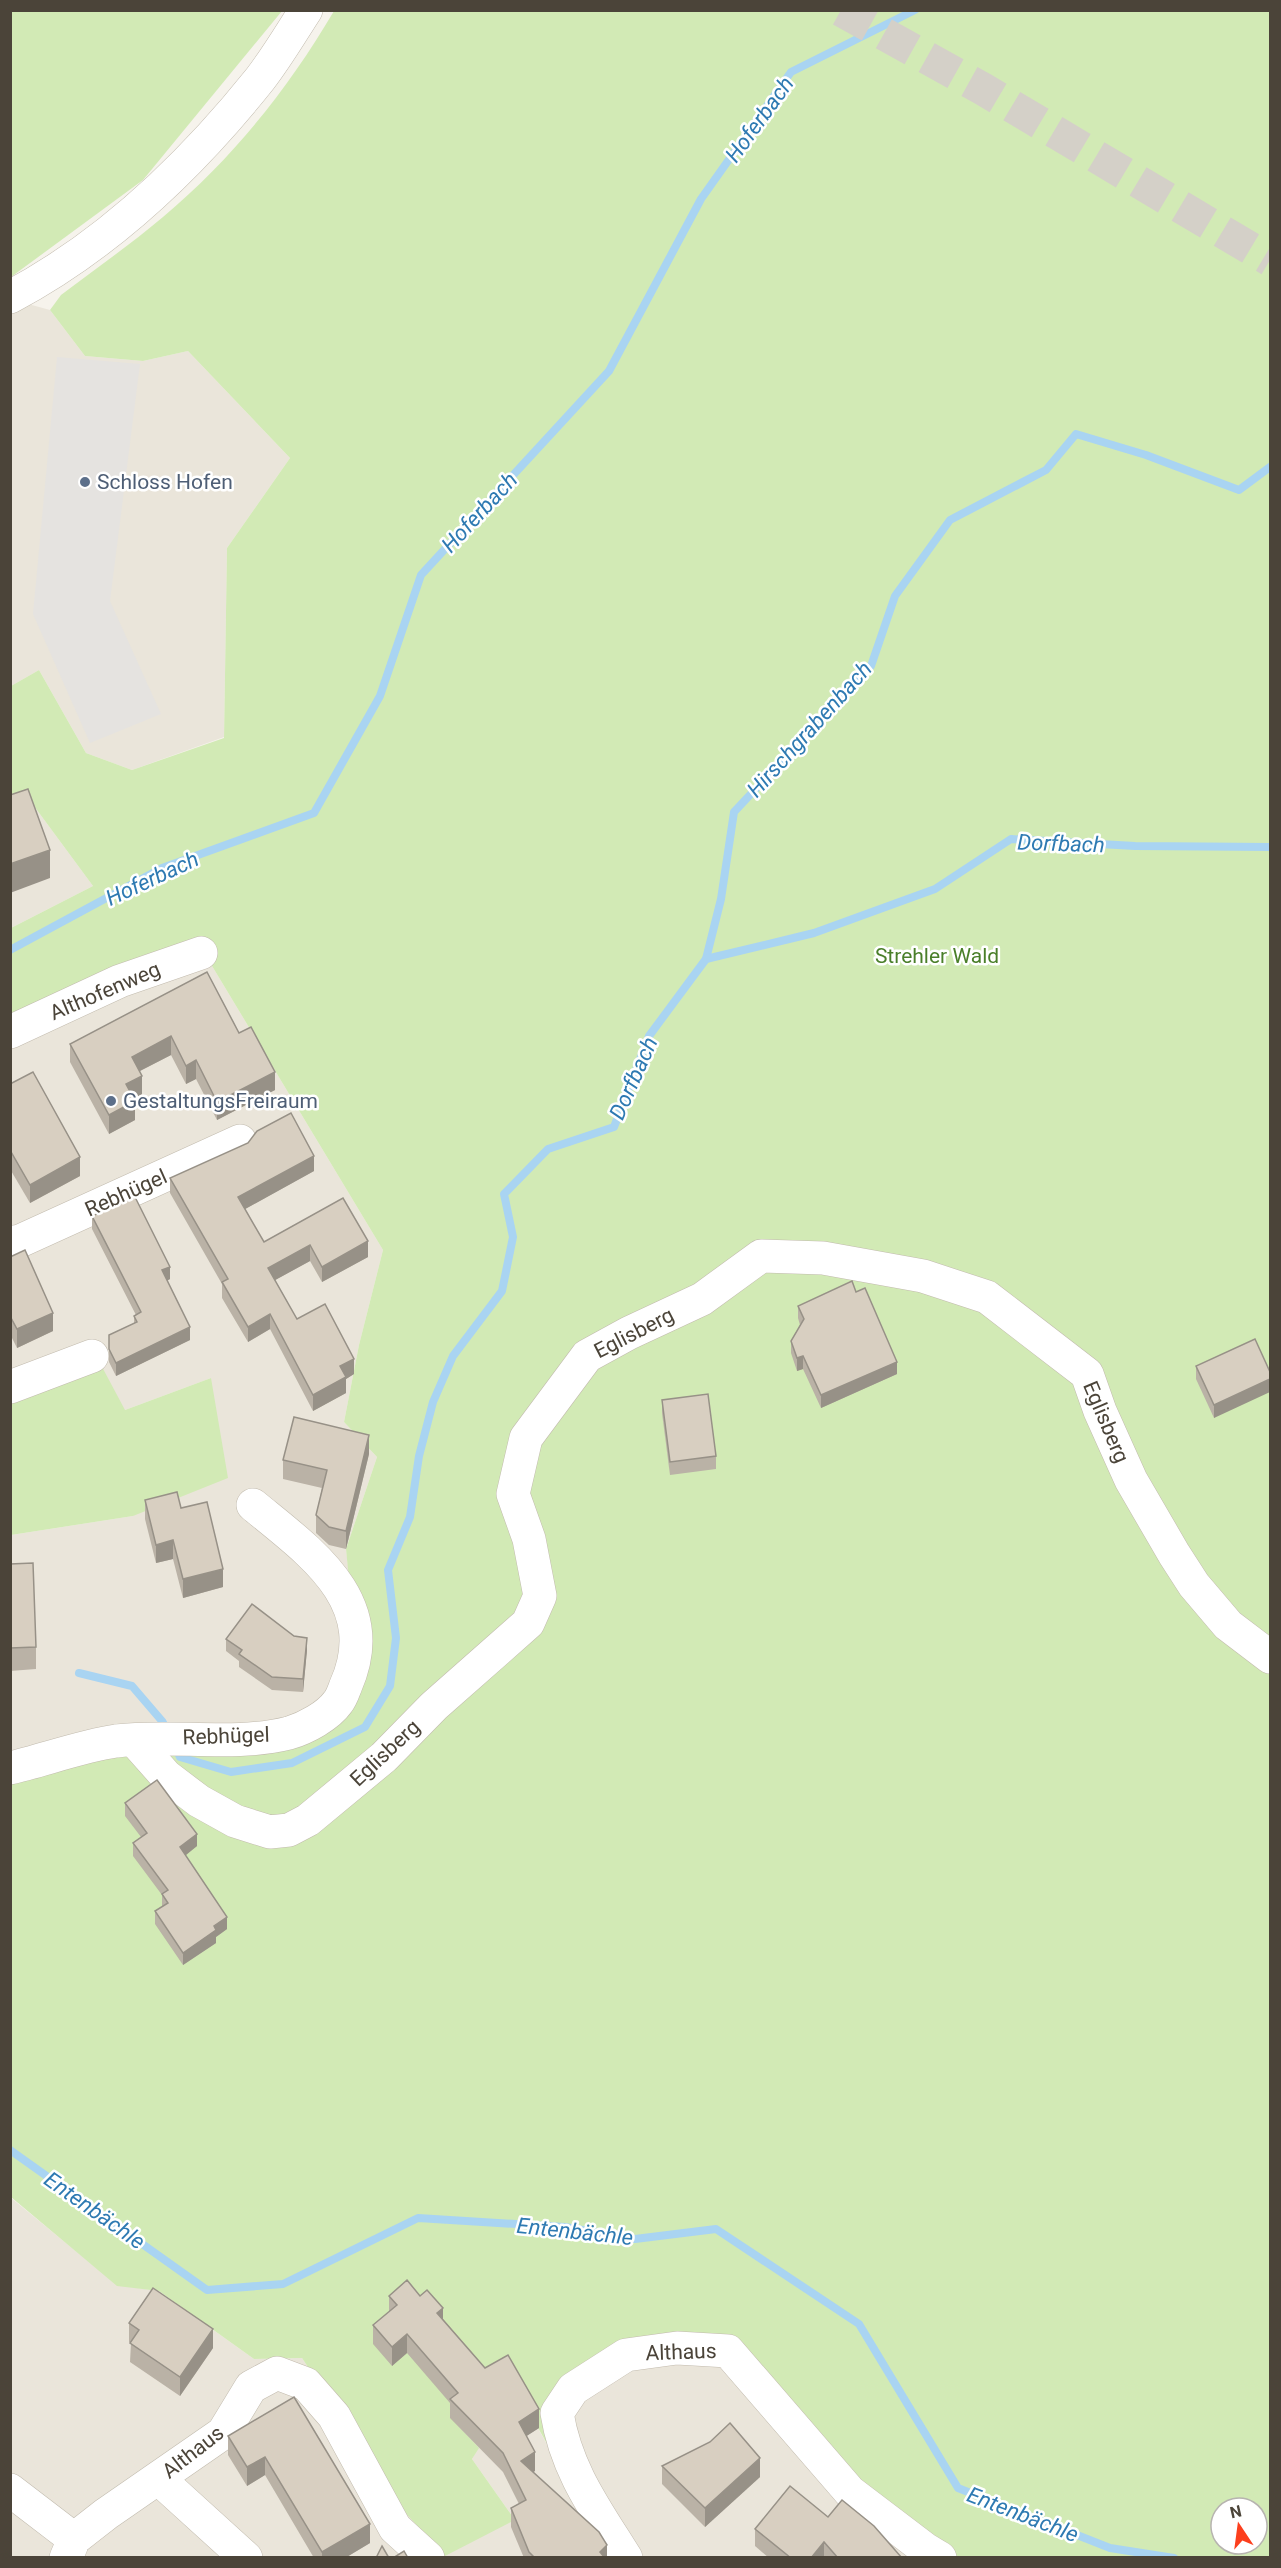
<svg xmlns="http://www.w3.org/2000/svg" width="1281" height="2568" font-family="Roboto,sans-serif">
<style>
.residential{fill:#eae5da}
.green{fill:#d2eab5;fill-rule:evenodd}
.parking{fill:#e5e3e0}
.lines{fill:none;stroke-linecap:round;stroke-linejoin:round}
.stream{stroke:#a9d4f2;stroke-width:8}
.highway-tunnel{stroke:#d4d0c8;stroke-width:33;stroke-dasharray:33 16;stroke-linecap:butt}
.minor-casing{stroke:#c2bbae;stroke-width:34}
.minor{stroke:#fff;stroke-width:33}
.wall{fill:#bab2a6}
.shaded-wall{fill:#979187}
.building{fill:#d8cfc1;stroke:#979187;stroke-width:1.5}
.service-dot{fill:#5c6f8a;stroke:#fff;stroke-width:2}
.labels{text-anchor:middle;stroke-width:5;stroke-linejoin:round;paint-order:stroke}
.service-label{font-size:21px;fill:#4e5e75;stroke:#fff;text-anchor:start}
.park-label{font-size:21px;fill:#4a7f2a;stroke:#fff}
.street-label{font-size:21px;fill:#4b4439;stroke:#fff}
.water-label{font-size:22px;font-style:italic;fill:#2e7ab2;stroke:#fff}
</style>
<rect width="100%" height="100%" fill="#f6f3ec"/>
<g class="residential">
<polygon points="10,299 50,310 85,356 143,361 188,351 290,458 227,548 224,737 132,770 86,753 39,670 11,686"/>
<polygon points="11,799 34,806 93,886 11,928"/>
<polygon points="200,946 383,1250 359,1345 344,1422 377,1457 346,1549 356,1634 315,1721 11,1778 11,1535 133,1516 211,1378 125,1410 11,1397 11,1027"/>
<polygon points="10,2197 117,2285 159,2291 254,2359 302,2358 400,2507 515,2520 472,2459 478,2448 450,2418 508,2374 555,2459 557,2413 626,2355 728,2351 940,2557 11,2557"/>
</g>
<g class="green">
<polygon points="11,10 282,10 282,11 143,180 11,277"/>
<path d="M 334,11 L 1270,11 L 1270,2557 L 940,2557 L 728,2351 L 678,2348 L 573,2389 L 556,2460 L 508,2374 L 451,2418 L 479,2448 L 472,2459 L 515,2520 L 445,2556 L 400,2507 L 302,2358 L 254,2359 L 159,2291 L 117,2286 L 11,2197 L 11,1778 L 135,1741 L 245,1738 L 339,1701 L 352,1610 L 346,1549 L 377,1457 L 344,1422 L 359,1345 L 383,1250 L 200,946 L 11,1027 L 11,928 L 93,886 L 34,806 L 11,799 L 11,686 L 39,670 L 86,753 L 132,770 L 224,738 L 227,548 L 290,458 L 188,351 L 143,361 L 85,356 L 50,310 L 61,295 C 95,269 130,245 163,217 C 233,158 288,89 334,11 ZM 1221,2508 L 1257,2508 L 1257,2544 L 1221,2544 Z"/>
<polygon points="101,1365 125,1410 211,1378 228,1478 133,1516 11,1535 11,1397"/>
</g>
<polygon class="parking" points="57,357 140,364 110,601 161,714 90,743 33,614"/>
<g class="lines">
<g class="stream">
<polyline points="10,950 162,868 314,813 380,696 421,575 609,371 701,199 791,72 915,10"/>
<polyline points="706,959 721,899 734,812 871,666 895,596 950,520 1046,470 1076,434 1146,455 1239,490 1270,467"/>
<polyline points="79,1673 132,1686 162,1721 168,1732"/>
<polyline points="175,1746 180,1757 231,1772 292,1763 365,1727 390,1686 396,1638 388,1570 410,1517 419,1456 433,1402 453,1356 502,1291 513,1237 504,1194 548,1149 614,1127 649,1036 706,959 814,933 935,889 1011,839 1135,846 1270,847"/>
<polyline points="10,2150 207,2290 283,2284 418,2218 565,2227 635,2239 716,2229 859,2324 958,2488 1110,2548 1174,2558"/>
</g>
<polyline class="highway-tunnel" points="841,10 983,89 1270,260"/>
<g class="minor-casing">
<g id="minor">
<path d="M 10,297 C 108,245 192,164 260,79 C 277,57 291,33 306,10"/>
<polyline points="10,1032 120,981 201,953"/>
<polyline points="10,1243 20,1241 240,1141"/>
<polyline points="10,1387 92,1356"/>
<polyline points="135,1741 166,1776 199,1801 235,1821 270,1832 289,1830 308,1820 384,1757 434,1706 528,1623 540,1596 529,1539 513,1494 526,1438 587,1356 629,1333 702,1299 761,1256 823,1258 923,1276 987,1297 1087,1374 1100,1411 1131,1480 1174,1554 1194,1585 1228,1625 1270,1657"/>
<path d="M 10,1768 C 44,1760 82,1746 116,1741 C 173,1734 233,1747 289,1733 C 306,1728 328,1716 338,1702 C 342,1697 344,1690 346,1685 C 383,1601 310,1552 253,1505"/>
<polyline points="159,2479 246,2558"/>
<polyline points="10,2490 74,2539"/>
<polyline points="66,2558 74,2539 106,2514 223,2433 251,2387 277,2373 306,2384 334,2416 395,2528 428,2558"/>
<path d="M 626,2558 C 596,2510 566,2470 557,2413 L 573,2389 L 626,2355 L 677,2348 L 728,2351 L 850,2492 L 925,2549 L 940,2558"/>
</g>
</g>
<use href="#minor" class="minor"/>
</g>
<g class="wall">
<polygon points="207,972 239,1033 275,1090 217,1120 196,1079 186,1084 171,1055 140,1071 142,1094 133,1099 135,1120 109,1134 70,1062 70,1044"/>
<polygon points="10,1084 80,1176 30,1203 10,1169"/>
<polygon points="314,1171 245,1209 264,1242 343,1198 368,1257 322,1282 310,1261 275,1280 297,1319 354,1374 346,1379 346,1393 313,1411 270,1329 248,1342 222,1298 222,1284 170,1193 170,1178"/>
<polygon points="92,1216 170,1279 167,1281 190,1340 116,1376 109,1362 109,1335 134,1323 134,1316 136,1315 92,1229"/>
<polygon points="10,1257 53,1331 17,1348 10,1334"/>
<polygon points="856,1292 897,1374 821,1408 803,1369 797,1371 791,1353 791,1341 800,1325 798,1318 798,1306"/>
<polygon points="1196,1366 1270,1372 1214,1418 1196,1379"/>
<polygon points="662,1400 716,1456 716,1469 670,1475 662,1413"/>
<polygon points="369,1454 346,1549 329,1545 316,1533 316,1515 322,1488 283,1479 283,1460"/>
<polygon points="145,1500 181,1508 223,1587 183,1598 173,1559 156,1563 145,1519"/>
<polygon points="10,1564 36,1647 36,1669 10,1671"/>
<polygon points="294,1636 307,1650 303,1692 272,1690 239,1667 239,1661 226,1651 226,1639"/>
<polygon points="125,1803 197,1846 185,1855 227,1929 216,1937 216,1943 183,1965 155,1924 155,1911 162,1907 162,1895 133,1856 133,1843 141,1837 125,1816"/>
<polygon points="389,2296 420,2296 443,2319 485,2368 539,2428 526,2436 535,2471 533,2472 607,2558 524,2558 511,2527 511,2508 519,2504 503,2472 450,2418 450,2403 407,2353 392,2366 373,2344 373,2325 389,2312"/>
<polygon points="129,2323 213,2348 180,2396 130,2362 131,2343 129,2342"/>
<polygon points="294,2397 370,2543 345,2558 314,2558 265,2475 247,2486 228,2455 228,2436"/>
<polygon points="662,2466 760,2477 705,2527 662,2484"/>
<polygon points="828,2517 902,2558 769,2558 755,2546 755,2529"/>
</g>
<g class="shaded-wall">
<polygon points="50,850 50,878 10,893 10,864"/>
<polygon points="171,1036 171,1055 132,1075 132,1057"/>
<polygon points="196,1060 196,1079 186,1084 186,1066"/>
<polygon points="275,1072 275,1090 217,1120 217,1102"/>
<polygon points="142,1076 142,1094 126,1103 126,1084"/>
<polygon points="135,1101 135,1120 109,1134 109,1115"/>
<polygon points="314,1156 314,1171 238,1213 238,1197"/>
<polygon points="80,1157 80,1176 30,1203 30,1185"/>
<polygon points="368,1241 368,1257 322,1282 322,1267"/>
<polygon points="310,1245 310,1261 268,1284 268,1268"/>
<polygon points="170,1267 170,1279 162,1283 162,1270"/>
<polygon points="53,1313 53,1331 17,1348 17,1329"/>
<polygon points="270,1314 270,1329 248,1342 248,1327"/>
<polygon points="190,1327 190,1340 116,1376 116,1363"/>
<polygon points="803,1356 803,1369 797,1371 797,1358"/>
<polygon points="354,1359 354,1374 346,1379 346,1393 313,1411 313,1395 340,1366"/>
<polygon points="897,1362 897,1374 821,1408 821,1395"/>
<polygon points="1270,1379 1270,1392 1214,1418 1214,1405"/>
<polygon points="369,1435 369,1454 346,1549 346,1531"/>
<polygon points="173,1540 173,1559 156,1563 156,1545"/>
<polygon points="223,1569 223,1587 183,1598 183,1579"/>
<polygon points="307,1638 307,1650 303,1692 303,1679"/>
<polygon points="197,1834 197,1846 180,1860 180,1847"/>
<polygon points="227,1917 227,1929 216,1937 216,1943 183,1965 183,1953 214,1926"/>
<polygon points="443,2308 443,2327 437,2313"/>
<polygon points="213,2329 213,2348 180,2396 180,2377"/>
<polygon points="407,2334 407,2353 392,2366 392,2347"/>
<polygon points="539,2409 539,2428 519,2441 519,2422"/>
<polygon points="535,2452 535,2471 521,2479 521,2461"/>
<polygon points="265,2457 265,2475 247,2486 247,2467"/>
<polygon points="760,2458 760,2477 705,2527 705,2508"/>
<polygon points="370,2524 370,2543 345,2558 322,2558 322,2552"/>
<polygon points="824,2542 824,2558 811,2558"/>
<polygon points="607,2545 607,2558 600,2558 600,2552"/>
</g>
<g class="building">
<polygon points="28,789 50,850 10,864 10,795"/>
<polygon points="207,972 239,1033 251,1027 275,1072 217,1102 196,1060 186,1066 171,1036 132,1057 142,1076 126,1084 135,1101 109,1115 70,1044"/>
<polygon points="33,1072 80,1157 30,1185 10,1150 10,1084"/>
<polygon points="291,1113 314,1156 238,1197 264,1242 343,1198 368,1241 322,1267 310,1245 268,1268 297,1319 325,1304 354,1359 340,1366 346,1377 313,1395 270,1314 248,1327 222,1282 228,1279 170,1178 248,1143 257,1131"/>
<polygon points="135,1197 170,1267 162,1270 190,1327 116,1363 109,1349 109,1335 137,1322 134,1316 141,1312 92,1216"/>
<polygon points="25,1250 53,1313 17,1329 10,1316 10,1257"/>
<polygon points="852,1281 856,1292 865,1288 897,1362 821,1395 803,1356 797,1358 791,1341 804,1319 798,1306"/>
<polygon points="1255,1339 1270,1372 1270,1379 1214,1405 1196,1366"/>
<polygon points="708,1394 716,1456 670,1462 662,1400"/>
<polygon points="294,1417 369,1435 346,1531 329,1527 316,1515 327,1470 283,1460"/>
<polygon points="177,1492 181,1508 207,1502 223,1569 183,1579 173,1540 156,1545 145,1500"/>
<polygon points="33,1563 36,1647 10,1648 10,1564"/>
<polygon points="252,1604 294,1636 307,1638 303,1679 272,1677 239,1654 242,1650 226,1639"/>
<polygon points="157,1780 197,1834 180,1847 227,1917 214,1926 216,1930 183,1953 155,1911 168,1903 162,1894 168,1890 133,1843 147,1833 125,1803"/>
<polygon points="407,2280 420,2296 427,2290 443,2308 437,2313 485,2368 508,2355 539,2409 519,2422 535,2452 521,2461 599,2532 607,2545 600,2552 605,2558 535,2558 529,2552 511,2508 526,2500 503,2453 450,2399 458,2393 407,2334 392,2347 373,2325 397,2305 389,2296"/>
<polygon points="153,2288 213,2329 180,2377 130,2343 139,2330 129,2323"/>
<polygon points="294,2397 370,2524 322,2552 265,2457 247,2467 228,2436"/>
<polygon points="730,2423 760,2458 705,2508 662,2466 710,2442"/>
<polygon points="790,2486 828,2517 842,2500 874,2526 902,2558 838,2558 824,2542 811,2558 791,2558 755,2529"/>
<polygon points="382,2546 389,2558 376,2558"/>
<polygon points="404,2551 408,2558 393,2558"/>
</g>
<g class="service-dot">
<circle cx="85" cy="482" r="6"/>
<circle cx="111" cy="1101" r="6"/>
</g>
<g class="labels">
<g class="service-label">
<text x="97" y="489">Schloss Hofen</text>
<text x="123" y="1108">GestaltungsFreiraum</text>
</g>
<g class="park-label">
<text x="937" y="963">Strehler Wald</text>
</g>
<g class="street-label">
<text transform="translate(105 991) rotate(-23)" y="7">Althofenweg</text>
<text transform="translate(126 1193) rotate(-24)" y="7">Rebhügel</text>
<text transform="translate(634 1333) rotate(-27)" y="7">Eglisberg</text>
<text transform="translate(1106 1422) rotate(67)" y="7">Eglisberg</text>
<text transform="translate(226 1736) rotate(-2)" y="7">Rebhügel</text>
<text transform="translate(385 1753) rotate(-43)" y="7">Eglisberg</text>
<text transform="translate(681 2352) rotate(-2)" y="7">Althaus</text>
<text transform="translate(193 2452) rotate(-38)" y="7">Althaus</text>
</g>
<g class="water-label">
<text transform="translate(759 119) rotate(-54)" y="8">Hoferbach</text>
<text transform="translate(479 512) rotate(-47)" y="8">Hoferbach</text>
<text transform="translate(809 729) rotate(-48)" y="8">Hirschgrabenbach</text>
<text transform="translate(1061 843) rotate(2)" y="8">Dorfbach</text>
<text transform="translate(152 878) rotate(-25)" y="8">Hoferbach</text>
<text transform="translate(633 1078) rotate(-66)" y="8">Dorfbach</text>
<text transform="translate(95 2210) rotate(35)" y="8">Entenbächle</text>
<text transform="translate(575 2231) rotate(6)" y="8">Entenbächle</text>
<text transform="translate(1023 2514) rotate(21)" y="8">Entenbächle</text>
</g>
</g>
<rect width="1281" height="2568" fill="none" stroke="#4b4439" stroke-width="24"/>
<g transform="translate(1239 2526) rotate(347)"><circle r="28" fill="#ffffff" stroke="#b7b4b0" stroke-width="1.5"/>
<path d="M0-4.5L10 22L0 15L-10 22Z" fill="#fc3f1d"/>
<text y="-9" font-size="16" font-weight="bold" text-anchor="middle" fill="#4b4439">N</text>
</g>
</svg>
